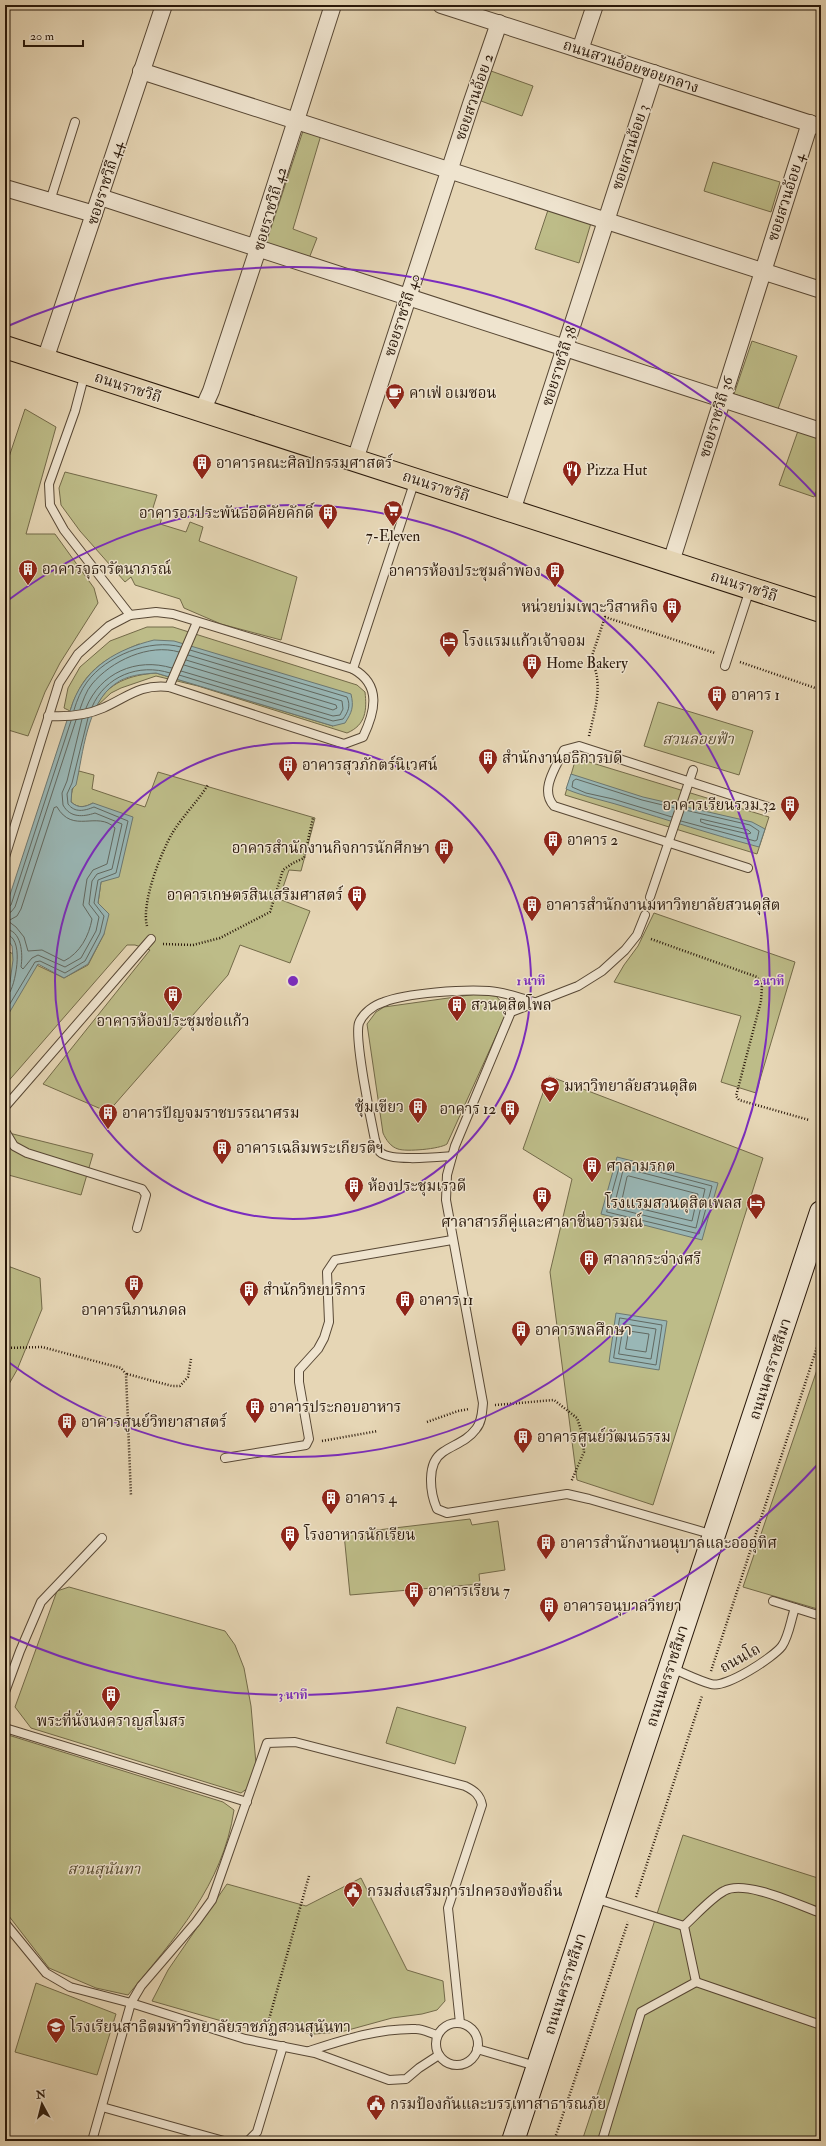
<svg xmlns="http://www.w3.org/2000/svg" width="826" height="2146" font-family="'IM FELL Double Pica','Noto Serif Thai',serif">
<style>
.green{fill:#bdbc88;stroke:#736a49}
.water{fill:#99b7b6;stroke:#6c7771}
.lines{fill:none;stroke-linecap:round;stroke-linejoin:round}
.shore{stroke:#616860;stroke-width:1}
.service-casing{stroke:#584835;stroke-width:10}
.minor-casing{stroke:#584835;stroke-width:18}
.secondary-casing{stroke:#29180a;stroke-width:24}
.primary-casing{stroke:#29180a;stroke-width:24}
.path{stroke:#29180a;stroke-width:2.5;stroke-dasharray:1 2;stroke-linecap:butt}
.service{stroke:#efe4cf;stroke-width:8}
.minor{stroke:#efe4cf;stroke-width:16}
.secondary{stroke:#efe4cf;stroke-width:22}
.primary{stroke:#e6d6b5;stroke-width:22}
.ring{fill:none;stroke:#7b2cbf;stroke-width:2}
.labels{text-anchor:middle;stroke-width:3;stroke-linejoin:round;paint-order:stroke}
.street-label{font-size:15px;fill:#29180a;stroke:#efe4cf}
.poi-label{font-size:15px;fill:#29180a;stroke:#efe4cf;text-anchor:start}
.park-label{font-size:15px;font-style:italic;fill:#554930;stroke:#efe4cf}
.centre{fill:#7b2cbf;stroke:#efe4cf;stroke-width:2}
.ring-label{font-size:12px;text-anchor:middle;font-weight:bold;fill:#7b2cbf;stroke:#efe4cf;stroke-width:3;stroke-linejoin:round;paint-order:stroke}
</style>
<rect width="100%" height="100%" fill="#e6d6b5"/>
<filter id="stains"><feTurbulence type="fractalNoise" baseFrequency=".005" numOctaves="4"/><feColorMatrix values="0 0 0 0 .2 0 0 0 0 .09 0 0 0 0 .02 0 0 0 .5 -.17"/></filter>
<radialGradient id="worn" r=".72"><stop offset=".6" stop-color="#630" stop-opacity="0"/><stop offset="1" stop-color="#630" stop-opacity=".3"/></radialGradient>
<g class="green">
<polygon points="491,71 533,86 522,116 481,101"/>
<polygon points="303,131 321,135 293,229 317,238 308,261 268,247 267,240"/>
<polygon points="713,162 780,182 771,212 704,191"/>
<polygon points="548,210 591,223 579,263 535,249"/>
<polygon points="752,341 797,356 778,409 734,394"/>
<polygon points="25,409 56,427 26,534 55,534 94,588 98,603 60,663 45,692 28,736 5,729 5,469"/>
<polygon points="799,428 821,436 821,478 814,497 779,485"/>
<polygon points="65,472 157,495 152,511 163,514 160,524 186,532 190,522 203,527 199,541 297,577 281,640 221,624 184,608 180,599 135,585 131,577 125,582 80,531 61,505 59,488"/>
<path d="M 147,627 L 173,627 L 357,685 L 365,692 C 367,710 366,725 347,733 L 198,686 L 156,676 L 121,688 L 111,693 L 96,707 C 107,682 131,675 156,673 L 333,726 L 139,644 C 102,660 83,671 70,711 L 64,708 L 68,688 L 80,667 L 110,641 Z"/>
<polygon points="658,702 753,731 739,775 644,746"/>
<polygon points="576,758 769,817 757,854 565,795"/>
<path d="M 79,771 L 94,775 L 92,789 L 145,807 L 158,772 L 315,818 L 301,871 L 289,870 L 279,899 L 310,911 L 290,963 L 240,945 L 228,975 L 108,1112 L 43,1084 L 150,950 L 135,945 L 127,945 L 5,1085 L 5,950 L 64,978 L 88,965 L 104,934 L 98,903 L 101,882 L 93,803 C 85,807 79,809 71,802 C 70,791 76,782 79,771 Z"/>
<polygon points="654,913 795,962 756,1093 721,1082 741,1016 614,982 624,965 638,946"/>
<path d="M 477,994 L 496,996 L 505,1006 L 506,1014 L 447,1144 C 440,1149 406,1152 398,1149 C 391,1147 386,1140 383,1133 L 367,1024 L 376,1012 L 384,1007 Z"/>
<polygon points="549,1076 763,1158 653,1505 577,1480 550,1272 572,1179 523,1149"/>
<polygon points="5,1132 93,1154 81,1195 5,1174"/>
<polygon points="5,1265 40,1278 42,1309 17,1370 5,1391"/>
<polygon points="821,1358 821,1610 743,1587"/>
<polygon points="470,1519 472,1525 498,1521 505,1570 479,1574 480,1584 350,1595 344,1534"/>
<polygon points="69,1587 225,1631 235,1645 244,1668 251,1706 256,1764 248,1788 241,1793 31,1728 15,1707 57,1591"/>
<polygon points="397,1707 466,1727 455,1764 386,1743"/>
<path d="M 5,1734 L 223,1802 L 234,1810 C 223,1885 174,1939 128,1995 L 96,1988 L 49,1968 L 5,1911 Z"/>
<polygon points="683,1835 821,1879 821,2141 582,2141"/>
<polygon points="361,1878 407,1970 443,1981 445,2001 437,2010 422,2014 392,2018 341,2032 314,2034 266,2026 246,2028 152,2001 168,1970 227,1884 306,1906"/>
<polygon points="36,1983 116,2014 97,2075 15,2052"/>
</g>
<g class="water">
<path d="M 154,640 L 174,641 L 351,694 C 354,707 352,712 345,723 L 333,726 L 156,673 C 142,674 127,675 115,684 C 87,703 83,754 76,785 L 72,789 L 71,802 C 79,809 85,807 93,803 L 133,817 L 119,877 L 101,882 L 98,903 L 109,914 L 104,934 L 88,964 L 64,978 L 38,964 L 5,1020 L 5,993 L 10,982 L 13,960 L 12,946 L 5,936 L 5,910 L 73,702 C 87,666 118,649 154,640 Z"/>
<path d="M 571,774 L 643,797 L 752,822 L 765,829 L 759,847 C 713,835 668,820 622,806 C 603,800 585,797 566,789 Z"/>
<polygon points="617,1157 718,1183 702,1240 601,1214"/>
<polygon points="616,1313 667,1321 659,1370 609,1362"/>
</g>
<g class="lines">
<g class="shore">
<polyline points="184,665 333,710 337,708 336,705 186,660"/>
<polyline points="181,671 333,716 340,715 343,709 342,701 188,655"/>
<path d="M 179,675 L 333,721 L 343,719 C 348,712 351,706 347,697 L 190,650"/>
<path d="M 92,707 C 105,676 139,663 170,673"/>
<path d="M 86,708 C 100,673 136,657 172,668"/>
<path d="M 80,709 C 83,701 86,691 92,684 C 111,661 149,643 179,652"/>
<path d="M 74,710 C 77,700 81,690 87,682 C 106,656 150,638 181,647"/>
<path d="M 57,807 C 73,835 97,810 115,828 L 107,864 L 93,870 L 87,879 L 83,905 L 92,919 C 89,936 80,953 64,961 L 42,950 L 28,951 L 24,937 L 16,927 L 8,921 L 17,916 L 21,909 L 54,808 Z"/>
<polyline points="672,817 613,799 586,793 572,787 573,781 576,779 642,800 675,808"/>
<polygon points="701,819 748,830 751,833 748,834 706,824 701,822"/>
<polyline points="681,821 755,841 757,840 759,831 750,825 685,810"/>
<polyline points="5,909 11,905 71,721"/>
<polyline points="5,914 11,912 15,907 76,720"/>
<path d="M 5,929 C 22,930 23,954 21,967 L 23,969 L 32,958 L 38,955 L 65,967 L 81,958 L 96,931 L 99,917 L 89,904 L 92,881 L 97,874 L 112,869 L 122,824 L 95,813 C 83,817 70,818 63,805 L 62,793 L 67,781 L 82,719"/>
<path d="M 5,934 C 25,936 16,981 10,992 L 5,993"/>
<path d="M 5,1012 L 35,962 L 40,961 L 65,973 L 85,961 L 100,933 L 104,916 L 94,903 L 98,880 L 116,873 L 128,821 L 94,807 C 84,811 75,813 68,804 L 67,794 L 72,783 L 88,718"/>
<polygon points="621,1162 712,1186 699,1234 607,1212"/>
<polygon points="624,1168 705,1189 696,1228 614,1208"/>
<polygon points="629,1176 698,1194 692,1221 621,1204 627,1177"/>
<polygon points="620,1318 662,1325 656,1365 614,1358"/>
<polygon points="624,1324 656,1329 651,1359 619,1354"/>
<polygon points="629,1331 649,1334 646,1352 626,1349"/>
</g>
<g class="service-casing">
<g id="service">
<polyline points="50,201 75,122"/>
<polyline points="85,373 75,411 49,484 50,505 64,530 130,615"/>
<polyline points="725,666 750,589"/>
<polyline points="169,687 197,622"/>
<path d="M 48,716 C 65,717 87,715 103,708 C 128,697 139,684 169,687 L 344,744 L 363,737 C 375,712 382,685 353,669 L 415,480"/>
<polyline points="5,857 59,683 78,654 109,626 130,615 156,612 173,614 353,669"/>
<path d="M 748,868 L 554,806 C 539,790 556,767 564,750 L 579,746 L 768,807"/>
<polyline points="650,897 693,770"/>
<path d="M 645,915 L 637,935 L 625,950 L 602,971 L 578,986 L 511,1012 L 455,1146 L 447,1175 L 446,1200 L 483,1403 C 482,1412 482,1422 476,1429 C 467,1441 455,1444 443,1452 C 426,1463 430,1493 437,1509 L 447,1513 L 567,1494 L 589,1499 L 714,1535"/>
<polyline points="5,1107 151,939"/>
<polyline points="5,1131 14,1146 27,1153 142,1189 146,1195 137,1228"/>
<path d="M 452,1156 C 438,1157 390,1162 380,1152 C 378,1149 376,1144 375,1140 C 371,1121 354,1037 359,1023 C 363,1013 374,1005 384,1002 C 406,993 465,989 489,991 C 504,992 519,997 534,1002"/>
<polyline points="225,1458 306,1445 309,1439 299,1382 299,1370 318,1349 324,1338 329,1322 327,1272 335,1260 452,1240"/>
<polyline points="773,1601 821,1616"/>
<path d="M 671,1668 C 684,1673 697,1680 711,1684 C 725,1689 774,1657 782,1646 C 789,1636 791,1619 795,1608"/>
<polyline points="5,1692 20,1651 41,1602 102,1538"/>
<polyline points="5,1728 247,1802"/>
<polyline points="594,1898 684,1926"/>
<polyline points="5,1923 46,1973 70,1987 131,2003 245,2039 315,2053 389,2080 406,2079 419,2068 439,2055"/>
<polyline points="696,1982 821,2025"/>
<circle cx="457" cy="2044" r="21"/>
<polyline points="477,2049 536,2066"/>
<path d="M 309,2051 C 343,2040 379,2028 416,2029 C 423,2029 430,2033 437,2035"/>
<polyline points="102,2107 224,2141"/>
<path d="M 92,2141 L 131,2003 L 141,1986 L 196,1922 L 212,1900 L 267,1743 L 295,1742 L 465,1786 C 475,1791 480,1795 482,1805 L 448,1908 L 460,2023"/>
<polyline points="248,2141 257,2132 283,2046"/>
<path d="M 602,2141 L 641,2012 L 696,1982 L 684,1926 C 695,1916 711,1898 724,1891 C 745,1879 798,1905 821,1913"/>
</g>
</g>
<g class="minor-casing">
<g id="minor">
<polyline points="441,5 821,127"/>
<polyline points="580,50 595,5"/>
<polyline points="141,71 821,290"/>
<polyline points="5,188 94,214"/>
<polyline points="100,197 821,431"/>
<polyline points="45,360 164,5"/>
<polyline points="202,411 211,391 256,255 257,242 333,5"/>
<polyline points="355,460 471,104 499,23"/>
<polyline points="512,511 654,73"/>
<polyline points="671,562 810,123"/>
</g>
</g>
<g class="secondary-casing">
<polyline id="secondary" points="513,2141 821,1212"/>
</g>
<g class="primary-casing">
<polyline id="primary" points="5,347 821,611"/>
</g>
<g class="path">
<polyline points="740,662 821,690"/>
<path d="M 589,736 C 595,709 604,684 591,659 L 605,617 L 715,653"/>
<path d="M 147,926 C 141,903 161,852 173,832 C 183,816 197,802 208,785"/>
<polyline points="651,939 757,977 762,986 761,1001 736,1096 739,1100 809,1120"/>
<polyline points="163,944 193,945 220,938 270,912 283,870 293,863 304,858 313,818"/>
<polyline points="5,1348 42,1347 121,1368 126,1374 131,1496"/>
<polyline points="127,1374 172,1386 180,1386 188,1377 191,1359"/>
<polyline points="495,1405 554,1400 577,1418 582,1433 584,1452 571,1482"/>
<polyline points="427,1422 458,1411 469,1409"/>
<polyline points="322,1441 378,1431"/>
<polyline points="711,1671 821,1335"/>
<polyline points="636,1897 702,1696"/>
<polyline points="266,2030 309,1876"/>
<polyline points="554,2141 628,1922"/>
</g>
<use href="#service" class="service"/>
<use href="#minor" class="minor"/>
<use href="#secondary" class="secondary"/>
<use href="#primary" class="primary"/>
</g>
<g class="ring">
<circle cx="293" cy="981" r="238"/>
<path d="M7 601A476 476 0 1 1 7 1361"/>
<path d="M819 1463A714 714 0 0 1 8 1636M8 326A714 714 0 0 1 819 499"/>
</g>
<defs>
<g id="cafe-pin" transform="scale(1)"><path d="M0 17L-7.5 6A9.5 9.5 0 1 1 7.5 6Z" fill="#8f2418" stroke="#efe4cf"/><path d="M-5.5-4.5H6V0H3Q3 3.5 0 3.5H-2.5Q-5.5 3.5-5.5 0ZM3-3.2v2h1.7v-2ZM-6 4.5H4V6H-6Z" fill="#fff"/></g>
<g id="building-pin" transform="scale(1)"><path d="M0 17L-7.5 6A9.5 9.5 0 1 1 7.5 6Z" fill="#8f2418" stroke="#efe4cf"/><path d="M-4-6H4V6H1V3H-1V6H-4ZM-2.5-4.3h1.7v1.8h-1.7ZM.8-4.3h1.7v1.8H.8ZM-2.5-1h1.7V.8h-1.7ZM.8-1h1.7V.8H.8Z" fill="#fff"/></g>
<g id="restaurant-pin" transform="scale(1)"><path d="M0 17L-7.5 6A9.5 9.5 0 1 1 7.5 6Z" fill="#8f2418" stroke="#efe4cf"/><path d="M-5-6h1v4h1v-4h1v4h1v-4h1v5L-1.5 .5V6h-2V.5L-5-1ZM5-6V6H3V1.5H1.5Q1.5-4 5-6Z" fill="#fff"/></g>
<g id="supermarket-pin" transform="scale(1)"><path d="M0 17L-7.5 6A9.5 9.5 0 1 1 7.5 6Z" fill="#8f2418" stroke="#efe4cf"/><path d="M-6-5.5h2.5l.6 2H6L4.5 2H-2.5L-4.4-4H-6ZM-1.5 3.2a1.3 1.3 0 1 0 .1 0ZM3 3.2a1.3 1.3 0 1 0 .1 0Z" fill="#fff"/></g>
<g id="hotel-pin" transform="scale(1)"><path d="M0 17L-7.5 6A9.5 9.5 0 1 1 7.5 6Z" fill="#8f2418" stroke="#efe4cf"/><path d="M-6-4.5h1.5V1H6V5H4.5V3h-9V5H-6ZM-4 0a1.8 1.8 0 1 1 3.6 0ZM.5 0V-2.5h3Q6-2.5 6 0Z" fill="#fff"/></g>
<g id="university-pin" transform="scale(1)"><path d="M0 17L-7.5 6A9.5 9.5 0 1 1 7.5 6Z" fill="#8f2418" stroke="#efe4cf"/><path d="M0-5L7-2L0 1L-7-2ZM-4 1L0 2.5L4 1V4Q0 6-4 4Z" fill="#fff"/></g>
<g id="civic-pin" transform="scale(1)"><path d="M0 17L-7.5 6A9.5 9.5 0 1 1 7.5 6Z" fill="#8f2418" stroke="#efe4cf"/><path d="M-.6-6.5H3V-4.5H.6V-3L4-1V1h2V6H-6V1h2V-1L-.6-3ZM-1.2 2.5V6h2.4V2.5Z" fill="#fff"/></g>
<g id="school-pin" transform="scale(1)"><path d="M0 17L-7.5 6A9.5 9.5 0 1 1 7.5 6Z" fill="#8f2418" stroke="#efe4cf"/><path d="M0-5L7-2L0 1L-7-2ZM-4 1L0 2.5L4 1V4Q0 6-4 4Z" fill="#fff"/></g>
</defs>
<g fill-rule="evenodd">
<use href="#cafe-pin" x="395" y="393"/>
<use href="#building-pin" x="202" y="463"/>
<use href="#restaurant-pin" x="572" y="470"/>
<use href="#supermarket-pin" x="393" y="510"/>
<use href="#building-pin" x="328" y="513"/>
<use href="#building-pin" x="28" y="569"/>
<use href="#building-pin" x="555" y="571"/>
<use href="#building-pin" x="672" y="607"/>
<use href="#hotel-pin" x="449" y="641"/>
<use href="#building-pin" x="532" y="663"/>
<use href="#building-pin" x="717" y="695"/>
<use href="#building-pin" x="488" y="758"/>
<use href="#building-pin" x="288" y="765"/>
<use href="#building-pin" x="790" y="805"/>
<use href="#building-pin" x="553" y="840"/>
<use href="#building-pin" x="444" y="848"/>
<use href="#building-pin" x="357" y="895"/>
<use href="#building-pin" x="532" y="905"/>
<use href="#building-pin" x="173" y="995"/>
<use href="#building-pin" x="457" y="1005"/>
<use href="#university-pin" x="550" y="1086"/>
<use href="#building-pin" x="418" y="1107"/>
<use href="#building-pin" x="510" y="1109"/>
<use href="#building-pin" x="108" y="1113"/>
<use href="#building-pin" x="222" y="1148"/>
<use href="#building-pin" x="592" y="1166"/>
<use href="#building-pin" x="354" y="1186"/>
<use href="#building-pin" x="542" y="1196"/>
<use href="#hotel-pin" x="756" y="1203"/>
<use href="#building-pin" x="589" y="1259"/>
<use href="#building-pin" x="134" y="1284"/>
<use href="#building-pin" x="249" y="1290"/>
<use href="#building-pin" x="405" y="1300"/>
<use href="#building-pin" x="521" y="1330"/>
<use href="#building-pin" x="255" y="1407"/>
<use href="#building-pin" x="67" y="1422"/>
<use href="#building-pin" x="523" y="1437"/>
<use href="#building-pin" x="331" y="1498"/>
<use href="#building-pin" x="290" y="1535"/>
<use href="#building-pin" x="546" y="1543"/>
<use href="#building-pin" x="414" y="1591"/>
<use href="#building-pin" x="549" y="1606"/>
<use href="#building-pin" x="111" y="1695"/>
<use href="#civic-pin" x="353" y="1891"/>
<use href="#school-pin" x="56" y="2027"/>
<use href="#civic-pin" x="376" y="2104"/>
</g>
<g class="labels">
<g class="street-label">
<text transform="translate(631 66) rotate(18)" y="5">ถนนสวนอ้อยซอยกลาง</text>
<text transform="translate(474 97) rotate(-71)" y="5">ซอยสวนอ้อย 2</text>
<text transform="translate(630 147) rotate(-72)" y="5">ซอยสวนอ้อย 3</text>
<text transform="translate(105 183) rotate(-72)" y="5">ซอยราชวิถี 44</text>
<text transform="translate(786 197) rotate(-72)" y="5">ซอยสวนอ้อย 4</text>
<text transform="translate(270 209) rotate(-74)" y="5">ซอยราชวิถี 42</text>
<text transform="translate(402 315) rotate(-72)" y="5">ซอยราชวิถี 40</text>
<text transform="translate(559 366) rotate(-72)" y="5">ซอยราชวิถี 38</text>
<text transform="translate(128 387) rotate(18)" y="5">ถนนราชวิถี</text>
<text transform="translate(716 417) rotate(-73)" y="5">ซอยราชวิถี 36</text>
<text transform="translate(436 486) rotate(18)" y="5">ถนนราชวิถี</text>
<text transform="translate(744 586) rotate(18)" y="5">ถนนราชวิถี</text>
<text transform="translate(770 1369) rotate(-72)" y="5">ถนนนครราชสีมา</text>
<text transform="translate(740 1658) rotate(-29)" y="5">ถนนโถ</text>
<text transform="translate(667 1676) rotate(-72)" y="5">ถนนนครราชสีมา</text>
<text transform="translate(565 1984) rotate(-72)" y="5">ถนนนครราชสีมา</text>
</g>
<g class="poi-label">
<text x="409" y="398">คาเฟ่ อเมซอน</text>
<text x="216" y="468">อาคารคณะศิลปกรรมศาสตร์</text>
<text x="586" y="475">Pizza Hut</text>
<text x="314" y="518" text-anchor="end">อาคารอรประพันธ่อดิคัยคักดิ์</text>
<text x="393" y="541" text-anchor="middle">7-Eleven</text>
<text x="42" y="574">อาคารจุธารัตนาภรณ์</text>
<text x="541" y="576" text-anchor="end">อาคารห้องประชุมลำพอง</text>
<text x="658" y="612" text-anchor="end">หน่วยบ่มเพาะวิสาหกิจ</text>
<text x="463" y="646">โรงแรมแก้วเจ้าจอม</text>
<text x="546" y="668">Home Bakery</text>
<text x="731" y="700">อาคาร 1</text>
<text x="502" y="763">สำนักงานอธิการบดี</text>
<text x="302" y="770">อาคารสุวภักตร์นิเวศน์</text>
<text x="776" y="810" text-anchor="end">อาคารเรียนรวม 32</text>
<text x="567" y="845">อาคาร 2</text>
<text x="430" y="853" text-anchor="end">อาคารสำนักงานกิจการนักศีกษา</text>
<text x="343" y="900" text-anchor="end">อาคารเกษตรสินเสริมศาสตร์</text>
<text x="546" y="910">อาคารสำนักงานมหาวิทยาลัยสวนดุสิต</text>
<text x="471" y="1010">สวนดุสิตโพล</text>
<text x="173" y="1026" text-anchor="middle">อาคารห้องประชุมช่อแก้ว</text>
<text x="564" y="1091">มหาวิทยาลัยสวนดุสิต</text>
<text x="404" y="1112" text-anchor="end">ซุ้มเขียว</text>
<text x="496" y="1114" text-anchor="end">อาคาร 12</text>
<text x="122" y="1118">อาคารปัญจมราชบรรณาศรม</text>
<text x="236" y="1153">อาคารเฉลิมพระเกียรติฯ</text>
<text x="606" y="1171">ศาลามรกต</text>
<text x="368" y="1191">ห้องประชุมเรวดี</text>
<text x="742" y="1208" text-anchor="end">โรงแรมสวนดุสิตเพลส</text>
<text x="542" y="1227" text-anchor="middle">ศาลาสารภีคู่และศาลาชื่นอารมณ์</text>
<text x="603" y="1264">ศาลากระจ่างศรี</text>
<text x="263" y="1295">สำนักวิทยบริการ</text>
<text x="419" y="1305">อาคาร 11</text>
<text x="134" y="1315" text-anchor="middle">อาคารนิภานภดล</text>
<text x="535" y="1335">อาคารพลศึกษา</text>
<text x="269" y="1412">อาคารประกอบอาหาร</text>
<text x="81" y="1427">อาคารศูนย์วิทยาสาสตร์</text>
<text x="537" y="1442">อาคารศูนย์วัฒนธรรม</text>
<text x="345" y="1503">อาคาร 4</text>
<text x="304" y="1540">โรงอาหารนักเรียน</text>
<text x="560" y="1548">อาคารสำนักงานอนุบาลและอออุทิศ</text>
<text x="428" y="1596">อาคารเรียน 7</text>
<text x="563" y="1611">อาคารอนุบาลวิทยา</text>
<text x="111" y="1726" text-anchor="middle">พระที่นั่งนงคราญสโมสร</text>
<text x="367" y="1896">กรมส่งเสริมการปกครองท้องถิ่น</text>
<text x="70" y="2032">โรงเรียนสาธิตมหาวิทยาลัยราชภัฏสวนสุนันทา</text>
<text x="390" y="2109">กรมป้องกันและบรรเทาสาธารณภัย</text>
</g>
<g class="park-label">
<text x="698" y="744">สวนลอยฟ้า</text>
<text x="104" y="1874">สวนสุนันทา</text>
</g>
</g>
<circle cx="293" cy="981" r="6" class="centre"/>
<g class="ring-label">
<text x="531" y="985">1 นาที</text>
<text x="769" y="985">2 นาที</text>
<text x="293" y="1699">3 นาที</text>
</g>
<rect width="826" height="2146" fill="none" stroke="#e6d6b5" stroke-width="20"/>
<rect x="6" y="6" width="814" height="2134" fill="none" stroke="#29180a" stroke-width="2"/>
<rect x="10" y="10" width="806" height="2126" fill="none" stroke="#29180a"/>
<g transform="translate(42 2104) rotate(353)" stroke="#efe4cf" stroke-width="3" paint-order="stroke">
<path d="M0-3L7 15L0 10L-7 15Z" fill="#29180a"/>
<text y="-6" font-size="11" font-weight="bold" text-anchor="middle" fill="#29180a">N</text>
</g>
<path d="M24 40v6h59v-6" fill="none" stroke="#29180a" stroke-width="2"/>
<text x="30" y="40" font-size="12" fill="#29180a" stroke="#efe4cf" stroke-width="3" paint-order="stroke">20 m</text>
<rect width="100%" height="100%" filter="url(#stains)"/>
<rect width="100%" height="100%" fill="url(#worn)"/>
</svg>
